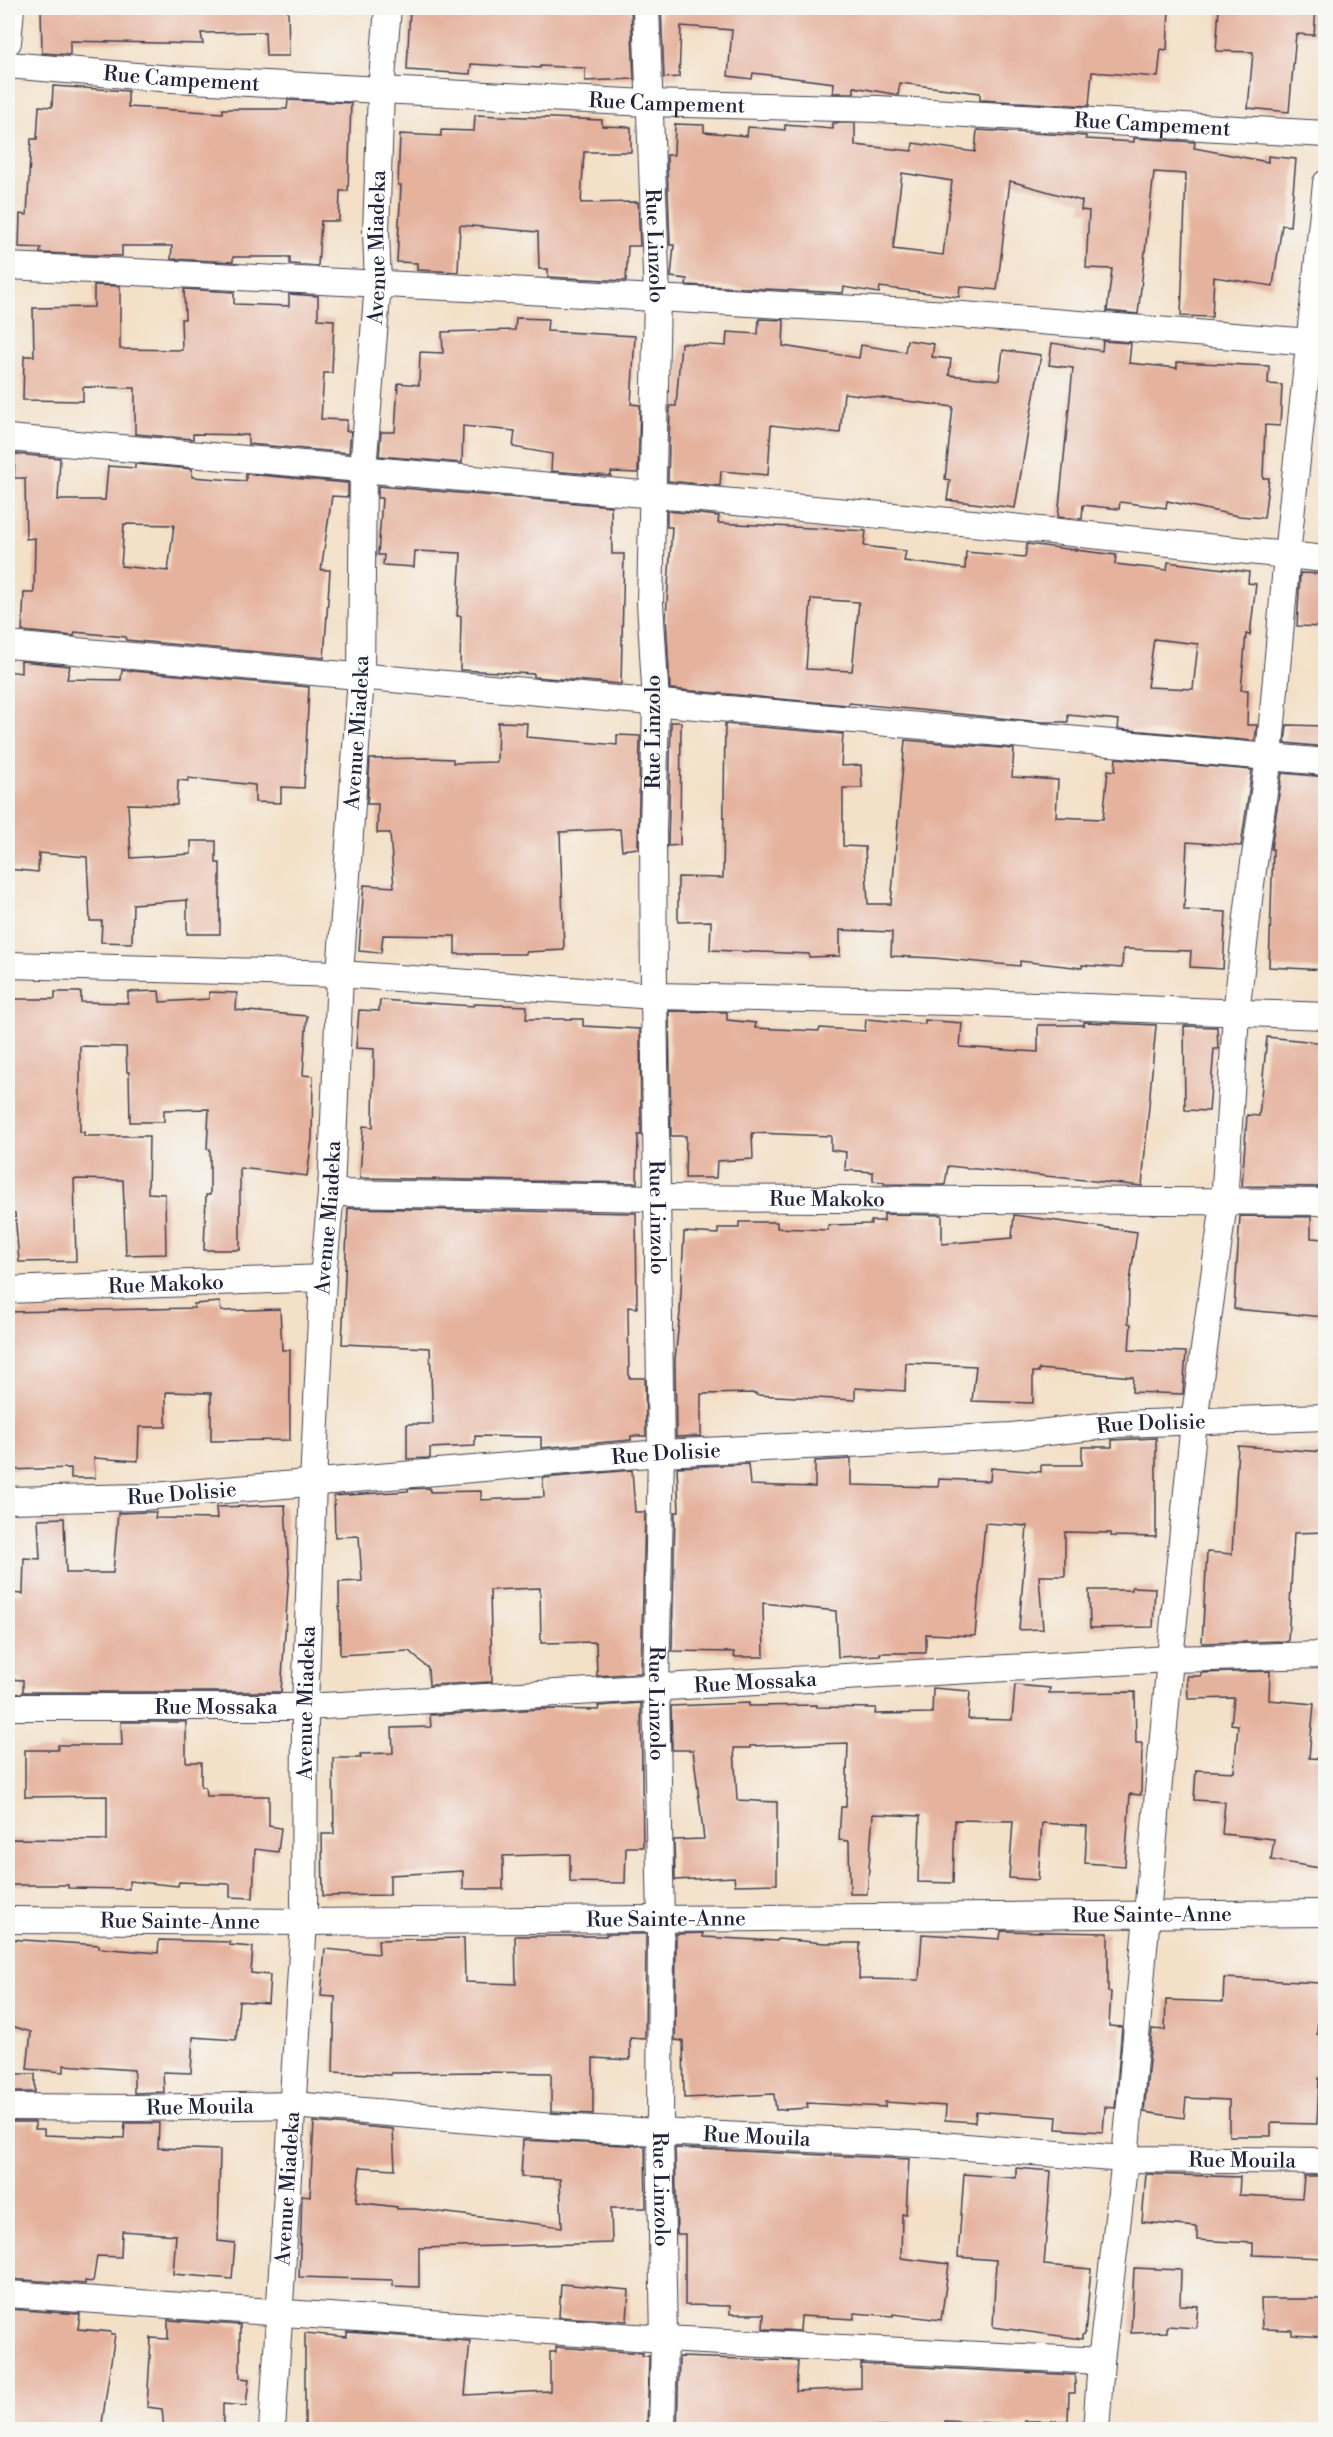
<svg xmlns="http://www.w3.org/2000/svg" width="1333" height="2437" font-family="'Libre Bodoni',serif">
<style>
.building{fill:#e5b29e;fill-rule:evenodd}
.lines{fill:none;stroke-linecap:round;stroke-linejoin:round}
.minor-casing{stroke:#413e50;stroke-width:28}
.minor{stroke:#fff;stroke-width:26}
.labels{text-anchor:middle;stroke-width:4.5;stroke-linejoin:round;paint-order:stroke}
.street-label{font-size:21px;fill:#22223b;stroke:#f6f6f2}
</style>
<rect width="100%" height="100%" fill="#f6f6f2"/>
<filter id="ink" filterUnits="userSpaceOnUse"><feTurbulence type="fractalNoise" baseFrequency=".0167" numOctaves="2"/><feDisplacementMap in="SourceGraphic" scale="12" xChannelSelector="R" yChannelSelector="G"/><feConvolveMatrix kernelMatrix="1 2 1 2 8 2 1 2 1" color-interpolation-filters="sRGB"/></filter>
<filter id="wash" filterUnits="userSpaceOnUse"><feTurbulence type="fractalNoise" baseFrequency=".008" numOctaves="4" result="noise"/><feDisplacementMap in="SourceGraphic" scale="24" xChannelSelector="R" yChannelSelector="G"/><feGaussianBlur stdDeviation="1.35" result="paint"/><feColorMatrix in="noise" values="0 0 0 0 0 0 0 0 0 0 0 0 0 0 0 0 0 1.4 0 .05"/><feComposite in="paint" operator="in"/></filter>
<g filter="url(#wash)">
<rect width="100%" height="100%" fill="#f3e0c7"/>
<g id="blocks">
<g class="building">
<polygon points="41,8 288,8 289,56 266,56 265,32 201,33 203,44 70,41 70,55 42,53"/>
<polygon points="410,8 495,11 495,8 631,8 634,79 585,81 585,68 540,66 540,68 471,64 470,74 407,70"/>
<polygon points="661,8 1169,8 1167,50 1161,49 1158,77 1092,72 1089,106 980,100 980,93 900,83 898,95 854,87 854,93 833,93 834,83 753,73 752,79 728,76 732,30 681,26 679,77 664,78"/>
<polygon points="1219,8 1316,8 1314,35 1296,34 1289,112 1248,108 1253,52 1216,51"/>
<polygon points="53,86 128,91 128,107 223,113 223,109 287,109 288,100 351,103 348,191 340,191 339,221 321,221 318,266 290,264 290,257 233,257 233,262 171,259 172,246 122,246 122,256 40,253 41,248 19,247 20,214 27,215 31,139 37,139 39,106 52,107"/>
<polygon points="475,115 602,120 602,126 631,127 631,152 584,152 581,203 638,202 640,246 628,246 626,281 548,277 548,269 539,269 538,232 460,225 458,272 417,270 417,263 397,262 401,185 398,185 400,134 441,136 441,130 474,131"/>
<path d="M 833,123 L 855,123 L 855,145 L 912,151 L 913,143 L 975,152 L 977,130 L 1086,136 L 1086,139 L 1134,142 L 1134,138 L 1195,142 L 1194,148 L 1268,162 L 1268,156 L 1296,159 L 1290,226 L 1282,225 L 1273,286 L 1214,277 L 1212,317 L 1181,316 L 1186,174 L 1154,172 L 1138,314 L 1107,311 L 1112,269 L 1086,268 L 1089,211 L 1081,210 L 1082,201 L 1010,181 L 997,290 L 960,286 L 959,297 L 880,287 L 879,293 L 844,287 L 843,293 L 686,285 L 687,279 L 671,277 L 674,245 L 670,245 L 667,163 L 667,155 L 674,155 L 675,124 L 704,125 L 704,132 L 747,136 L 748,127 L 785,130 L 785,125 L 833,129 ZM 902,173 L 952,181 L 943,255 L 893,249 Z"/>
<polygon points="94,285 120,286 120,349 182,350 181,319 185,319 184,289 234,292 234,304 289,306 289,294 318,296 318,319 334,320 332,373 324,373 321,419 347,420 346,431 351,431 349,453 248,444 248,435 193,434 193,439 135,434 135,388 83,387 83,401 23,400 24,356 34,356 33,308 94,307"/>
<polygon points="516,318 548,319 547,331 635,336 631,404 640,405 638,473 611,472 611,476 551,471 552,454 513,447 515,431 463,426 462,463 379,456 381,432 395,432 398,383 419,385 420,352 443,353 442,332 515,330"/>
<polygon points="759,319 784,320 783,346 859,358 861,345 905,352 907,340 934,344 932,357 951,359 949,375 999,380 1003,350 1041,355 1015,508 947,500 950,480 945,479 953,407 844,393 840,433 771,425 768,475 721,471 720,486 668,481 670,406 676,406 681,343 726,346 727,332 758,334"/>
<polygon points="1103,341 1131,343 1129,363 1177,368 1177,362 1269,366 1268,384 1282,385 1280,426 1265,425 1263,478 1269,478 1264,518 1238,516 1167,501 1166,508 1120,502 1119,509 1083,505 1082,519 1058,517 1073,368 1049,365 1052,343 1102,351"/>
<path d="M 15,454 L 60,458 L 58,500 L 105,500 L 108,466 L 135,468 L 135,464 L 192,469 L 192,477 L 246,481 L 246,474 L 348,483 L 348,497 L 332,496 L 321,570 L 330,570 L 324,658 L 126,640 L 126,637 L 75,632 L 74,636 L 22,631 L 24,593 L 34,593 L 35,538 L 26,539 L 25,478 L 14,478 ZM 124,524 L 174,525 L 168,571 L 121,566 Z"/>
<polygon points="378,486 611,506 612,554 624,554 621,684 534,677 534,674 460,670 461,616 457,616 461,553 415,551 414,567 383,565 384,555 378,555 382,498 378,498"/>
<path d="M 667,511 L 719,516 L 718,523 L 866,531 L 864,546 L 906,551 L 904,561 L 965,569 L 966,552 L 1025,557 L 1027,544 L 1116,555 L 1115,564 L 1167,570 L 1168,562 L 1249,572 L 1248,583 L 1256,584 L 1250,635 L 1246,634 L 1241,690 L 1248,690 L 1247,725 L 1257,725 L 1255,741 L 1118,729 L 1119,720 L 1068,715 L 1068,722 L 1041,722 L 849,703 L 848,705 L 670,689 L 666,617 L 672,527 L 667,527 ZM 811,599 L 859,602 L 852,671 L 806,669 ZM 1154,639 L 1198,644 L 1193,689 L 1147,687 Z"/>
<polygon points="1300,573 1324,574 1326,627 1297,626"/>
<polygon points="21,661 70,666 67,679 121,680 122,670 309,687 304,788 281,787 281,803 255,802 255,785 188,778 188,781 178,780 177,805 128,804 131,858 191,854 191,841 216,841 216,863 220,863 220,934 187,934 187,900 133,904 132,943 101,942 102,921 90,921 87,857 39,853 38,872 8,869 8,671 21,673"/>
<polygon points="498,722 527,723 526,737 617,745 617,735 640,736 638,848 622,850 620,829 560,832 564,950 526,952 526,954 455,954 455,936 383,935 381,953 359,951 364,885 394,887 390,833 377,833 378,804 367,804 370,759 428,758 453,759 453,763 497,762"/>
<polygon points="671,722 681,722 680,845 668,846"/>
<polygon points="725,724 843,734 841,766 861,765 862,788 843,788 843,846 865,847 868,904 891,904 905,740 1014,749 1012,777 1058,780 1056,817 1103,819 1108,770 1115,771 1116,758 1252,770 1241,846 1187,842 1184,910 1226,912 1223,969 1190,967 1191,951 1123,949 1122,968 1082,965 1082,968 1020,961 1020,966 934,958 891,956 892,932 840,930 840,956 809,957 809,954 710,950 711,921 678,922 678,877 723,878"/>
<polygon points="1287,725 1326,726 1326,747 1285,743"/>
<polygon points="1282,773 1326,777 1326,970 1269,967 1273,849 1271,849"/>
<polygon points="159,991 160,1002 209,999 209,992 237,993 236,1010 307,1016 303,1075 313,1076 312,1139 307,1176 240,1168 240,1250 204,1250 206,1195 210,1195 210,1149 207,1149 209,1109 164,1110 164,1122 130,1122 129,1072 127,1072 126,1047 80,1046 80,1132 84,1132 84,1136 149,1136 148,1193 165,1194 166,1254 126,1255 123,1180 74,1179 76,1261 19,1262 15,1213 8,1213 8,999 55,999 55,992 81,992 81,1002 128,1003 128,992"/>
<polygon points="380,1000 474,1006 474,1004 527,1006 526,1019 583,1019 583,1026 640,1029 641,1135 638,1135 637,1183 360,1178 363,1126 373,1127 374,1049 356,1048 359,1010 379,1011"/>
<polygon points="669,1011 727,1012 727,1020 756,1023 755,1028 819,1031 820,1028 865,1031 866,1019 925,1024 925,1020 962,1023 960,1047 1038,1052 1038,1025 1084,1025 1084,1022 1156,1025 1142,1186 948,1166 945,1185 884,1184 884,1182 873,1181 873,1172 845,1170 846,1152 831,1150 831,1136 752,1133 753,1159 717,1161 716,1178 685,1178 686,1136 671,1136"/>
<polygon points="1184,1026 1217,1027 1218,1049 1214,1049 1209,1111 1185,1110"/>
<polygon points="1267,1037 1326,1043 1326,1187 1242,1186 1247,1115 1259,1116"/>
<polygon points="348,1208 636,1213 637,1308 628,1307 629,1378 645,1378 646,1436 631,1436 631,1440 541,1448 541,1437 475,1436 475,1446 430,1448 430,1458 407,1459 407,1424 433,1424 430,1348 342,1344"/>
<polygon points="884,1214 942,1215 942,1244 1012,1238 1014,1215 1137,1232 1129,1288 1128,1323 1131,1324 1129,1350 1186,1352 1183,1394 1132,1392 1133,1377 1039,1369 1039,1372 1033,1372 1033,1403 972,1401 976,1366 906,1363 905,1391 855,1388 855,1400 756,1395 756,1393 701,1394 701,1436 676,1437 675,1359 680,1313 684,1232 718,1234 718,1228 739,1228 739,1222 777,1222 777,1228 828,1230 828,1225 871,1224 871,1221 884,1221"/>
<polygon points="1240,1216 1311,1217 1311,1238 1326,1239 1324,1317 1234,1309"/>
<polygon points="220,1302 221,1311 280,1309 282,1350 290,1350 290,1440 211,1441 211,1393 166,1392 166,1427 139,1427 138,1461 94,1458 95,1478 71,1478 71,1468 8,1470 8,1312 194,1308 194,1304"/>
<polygon points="1156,1438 1156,1537 1111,1536 1111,1533 1065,1532 1065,1576 1039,1576 1043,1629 1019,1630 1027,1526 985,1523 975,1636 926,1634 926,1653 880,1653 880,1655 838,1657 836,1611 763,1603 764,1657 734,1657 734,1652 672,1651 675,1512 679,1512 677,1467 748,1464 750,1485 815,1487 815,1461 851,1459 851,1485 938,1487 939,1479 990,1481 991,1468 1041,1472 1041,1465 1082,1465 1082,1447 1112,1447 1112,1440"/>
<polygon points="1238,1446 1324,1452 1322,1497 1326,1497 1326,1532 1294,1533 1288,1641 1202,1643 1207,1552 1232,1554"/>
<polygon points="632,1470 635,1512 645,1512 641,1673 597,1676 596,1642 541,1643 540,1588 490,1590 492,1682 429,1685 428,1668 409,1651 340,1655 339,1582 362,1581 359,1536 335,1537 334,1496 408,1491 408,1489 430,1488 430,1492 481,1491 481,1500 544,1497 543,1478"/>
<polygon points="285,1505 289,1573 281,1692 23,1692 23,1680 8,1679 8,1593 23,1594 24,1558 40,1559 38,1519 64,1518 66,1573 113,1573 118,1513 148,1512 156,1512 155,1518 217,1519 216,1507"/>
<polygon points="1132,1587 1155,1588 1153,1627 1090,1628 1089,1590 1132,1590"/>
<polygon points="1270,1671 1269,1700 1314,1704 1309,1758 1326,1759 1326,1869 1271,1860 1274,1839 1222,1834 1225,1802 1194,1800 1196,1770 1234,1772 1238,1725 1231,1724 1234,1698 1188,1699 1187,1676 1201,1676 1201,1673"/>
<polygon points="1015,1685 1050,1688 1049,1693 1135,1692 1136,1743 1142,1743 1141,1795 1130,1794 1125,1866 1085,1863 1087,1826 1042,1823 1038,1880 1009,1878 1013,1821 955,1820 953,1883 918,1882 920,1816 873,1814 867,1894 850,1894 849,1841 839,1840 841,1807 846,1807 848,1743 750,1746 750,1748 734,1748 737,1800 777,1802 777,1884 735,1885 734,1877 675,1880 674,1840 704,1839 693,1750 672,1750 671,1706 749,1703 749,1706 817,1705 817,1707 876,1708 875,1714 932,1713 933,1688 970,1691 968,1719 1012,1720"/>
<polygon points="641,1703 643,1847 626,1847 625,1883 570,1882 570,1854 503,1856 503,1889 463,1889 463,1871 390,1875 390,1895 323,1896 322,1834 334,1834 333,1758 361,1758 360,1754 393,1753 392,1728 431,1727 430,1715 541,1709 599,1710 598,1706"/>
<polygon points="121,1722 186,1722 186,1762 201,1762 201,1787 205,1787 206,1796 269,1796 269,1826 281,1828 278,1852 255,1849 253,1898 230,1897 230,1884 179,1882 178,1886 129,1881 129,1889 68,1888 68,1885 8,1885 8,1839 107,1840 107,1796 25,1797 25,1750 58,1750 58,1745 122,1745"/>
<polygon points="1001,1931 1108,1933 1108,1992 1111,1992 1109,2026 1122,2027 1115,2108 1105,2107 1103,2132 1056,2129 1057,2117 976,2111 975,2122 945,2120 946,2106 885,2102 885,2107 807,2103 808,2108 776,2110 774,2094 684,2098 683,2041 675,2040 676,1934 703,1933 703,1937 777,1941 778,1939 825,1943 860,1943 859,1979 919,1980 922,1934 1000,1939"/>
<polygon points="606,1934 646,1934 645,2039 630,2038 630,2060 593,2058 593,2114 551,2112 551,2073 484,2072 391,2073 391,2075 333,2072 335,1997 321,1996 325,1949 379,1954 378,1940 464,1938 465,1982 516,1984 515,1936 606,1936"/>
<polygon points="8,1939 99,1945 99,1948 158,1953 159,1940 230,1942 229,1945 253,1947 251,1973 270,1975 268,2003 239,2001 236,2040 193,2037 191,2073 163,2072 164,2092 134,2093 134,2070 64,2065 64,2072 27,2069 31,2032 8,2025"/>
<polygon points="1224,1978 1320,1983 1317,2034 1326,2035 1326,2078 1319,2078 1317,2124 1271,2123 1271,2136 1229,2136 1229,2100 1186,2098 1184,2118 1144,2112 1152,2029 1165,2030 1166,2000 1223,2002"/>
<rect x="12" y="2074" width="23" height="18"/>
<polygon points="8,2122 35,2122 35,2129 44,2129 44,2135 124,2138 125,2123 159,2123 158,2148 220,2150 218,2241 235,2243 232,2279 173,2274 176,2235 122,2231 121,2257 97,2256 93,2282 85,2281 85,2284 8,2279"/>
<polygon points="314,2122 393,2129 395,2169 360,2167 356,2202 397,2207 397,2209 415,2209 562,2227 560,2179 521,2177 523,2140 645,2146 646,2208 611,2208 612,2243 419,2248 419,2287 393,2286 393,2280 299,2277 302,2195 310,2196"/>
<polygon points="675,2148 909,2159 906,2214 902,2214 901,2258 949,2264 941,2320 893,2314 893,2316 854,2313 854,2319 801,2316 800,2331 763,2329 764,2314 730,2314 730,2306 685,2305 685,2234 677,2234"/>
<polygon points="1016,2168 1051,2171 1044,2265 1091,2269 1085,2334 1082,2335 1082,2339 993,2327 996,2260 958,2257 964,2174 1016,2178"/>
<polygon points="1146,2174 1240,2177 1239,2195 1302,2198 1304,2176 1326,2176 1326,2258 1253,2255 1253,2243 1197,2240 1197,2227 1142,2222"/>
<polygon points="1134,2268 1181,2270 1180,2305 1198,2306 1196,2328 1167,2326 1167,2332 1131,2333"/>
<polygon points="561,2284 629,2290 627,2321 559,2317"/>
<polygon points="1261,2299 1326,2299 1326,2337 1292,2335 1292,2330 1262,2329"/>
<polygon points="8,2309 80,2314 78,2329 111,2332 111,2334 115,2334 101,2430 8,2430"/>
<polygon points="168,2320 240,2325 240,2378 249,2379 246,2406 223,2404 223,2430 164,2430 162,2409 147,2407 151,2338 168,2339"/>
<polygon points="347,2332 470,2341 465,2395 550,2391 550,2352 556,2352 556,2347 643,2353 642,2356 649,2356 647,2430 305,2430 305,2333 347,2337"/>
<polygon points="679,2357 798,2361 796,2391 861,2388 861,2364 1075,2375 1075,2393 1069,2393 1068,2421 1025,2421 1024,2424 945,2421 944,2429 856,2426 856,2428 839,2430 796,2430 796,2427 751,2423 751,2430 677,2430"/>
</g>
</g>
</g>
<g filter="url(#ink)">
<use href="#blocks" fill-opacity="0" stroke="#413e50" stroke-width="1.5"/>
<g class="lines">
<g class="minor-casing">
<g id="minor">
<path id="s1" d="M 646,8 L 657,299 L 650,603 L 656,703 L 653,832 L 654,996 L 661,1453 L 656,1688 L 661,1920 L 660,2132 L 664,2339 L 662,2430"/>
<polyline points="8,42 11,8"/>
<path id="s2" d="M 8,65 L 172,79 L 381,90 L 648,103 L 877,109 L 1326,134"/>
<polyline points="8,266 509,290 949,314 1325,343"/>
<polyline points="8,438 972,523 1326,559"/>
<polyline points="8,645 1326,762"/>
<polyline points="8,965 340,974 654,996 955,1002 1326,1016"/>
<path id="s3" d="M 331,1193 L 656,1198 L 1326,1202"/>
<path id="s4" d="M 8,1290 L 323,1278"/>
<path id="s5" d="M 8,1500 L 142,1497 L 661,1453 L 1012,1436 L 1119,1424 L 1326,1417"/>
<path id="s6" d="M 8,1707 L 305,1707 L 1170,1659 L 1326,1655"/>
<path id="s7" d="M 8,1920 L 304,1922 L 1326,1913"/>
<path id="s8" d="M 8,2107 L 137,2108 L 293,2105 L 553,2127 L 939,2145 L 1125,2159 L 1326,2161"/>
<polyline points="8,2294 664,2339 1101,2361"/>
<path id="s9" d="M 272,2430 L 304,1922 L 305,1707 L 313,1483 L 323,1278 L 331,1193 L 340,974 L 361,677 L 363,469 L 378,284 L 376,232 L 381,90 L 388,8"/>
<polyline points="1096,2430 1101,2361 1125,2159 1170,1659 1194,1422 1224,1203 1236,1014 1250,891 1269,757 1287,555 1326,183"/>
</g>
</g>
<use href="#minor" class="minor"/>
</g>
</g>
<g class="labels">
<g class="street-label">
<text dy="7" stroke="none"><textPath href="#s2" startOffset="174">Rue Campement</textPath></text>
<text dy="7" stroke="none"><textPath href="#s2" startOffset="660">Rue Campement</textPath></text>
<text dy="7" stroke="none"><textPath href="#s2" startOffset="1146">Rue Campement</textPath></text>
<text dy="7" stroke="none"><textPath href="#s1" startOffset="238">Rue Linzolo</textPath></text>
<text dy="7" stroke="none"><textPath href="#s9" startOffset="2186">Avenue Miadeka</textPath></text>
<text transform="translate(653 732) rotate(-90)" y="7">Rue Linzolo</text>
<text dy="7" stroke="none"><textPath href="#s9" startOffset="1700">Avenue Miadeka</textPath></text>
<text dy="7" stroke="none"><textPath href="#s3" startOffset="496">Rue Makoko</textPath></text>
<text dy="7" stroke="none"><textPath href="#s9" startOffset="1214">Avenue Miadeka</textPath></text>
<text dy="7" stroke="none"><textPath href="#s1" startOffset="1210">Rue Linzolo</textPath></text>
<text dy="7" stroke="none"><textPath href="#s4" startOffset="158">Rue Makoko</textPath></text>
<text dy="7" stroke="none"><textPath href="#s5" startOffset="1146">Rue Dolisie</textPath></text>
<text dy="7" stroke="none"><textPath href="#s5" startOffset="660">Rue Dolisie</textPath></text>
<text dy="7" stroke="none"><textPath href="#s5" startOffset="174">Rue Dolisie</textPath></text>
<text dy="7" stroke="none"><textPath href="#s6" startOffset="748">Rue Mossaka</textPath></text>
<text dy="7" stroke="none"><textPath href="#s9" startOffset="728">Avenue Miadeka</textPath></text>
<text dy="7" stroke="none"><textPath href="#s1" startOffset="1696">Rue Linzolo</textPath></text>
<text dy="7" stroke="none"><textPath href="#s6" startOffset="208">Rue Mossaka</textPath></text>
<text dy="7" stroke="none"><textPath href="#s7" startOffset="1144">Rue Sainte-Anne</textPath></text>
<text dy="7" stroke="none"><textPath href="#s7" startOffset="658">Rue Sainte-Anne</textPath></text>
<text dy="7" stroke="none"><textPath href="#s7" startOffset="172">Rue Sainte-Anne</textPath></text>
<text dy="7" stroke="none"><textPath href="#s8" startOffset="192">Rue Mouila</textPath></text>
<text dy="7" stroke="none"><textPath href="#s8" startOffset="750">Rue Mouila</textPath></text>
<text dy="7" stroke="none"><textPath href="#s8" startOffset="1236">Rue Mouila</textPath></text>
<text dy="7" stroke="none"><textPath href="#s9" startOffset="242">Avenue Miadeka</textPath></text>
<text dy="7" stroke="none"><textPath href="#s1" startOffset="2182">Rue Linzolo</textPath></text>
</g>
</g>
<rect width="1333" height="2437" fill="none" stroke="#f6f6f2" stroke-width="30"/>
</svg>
